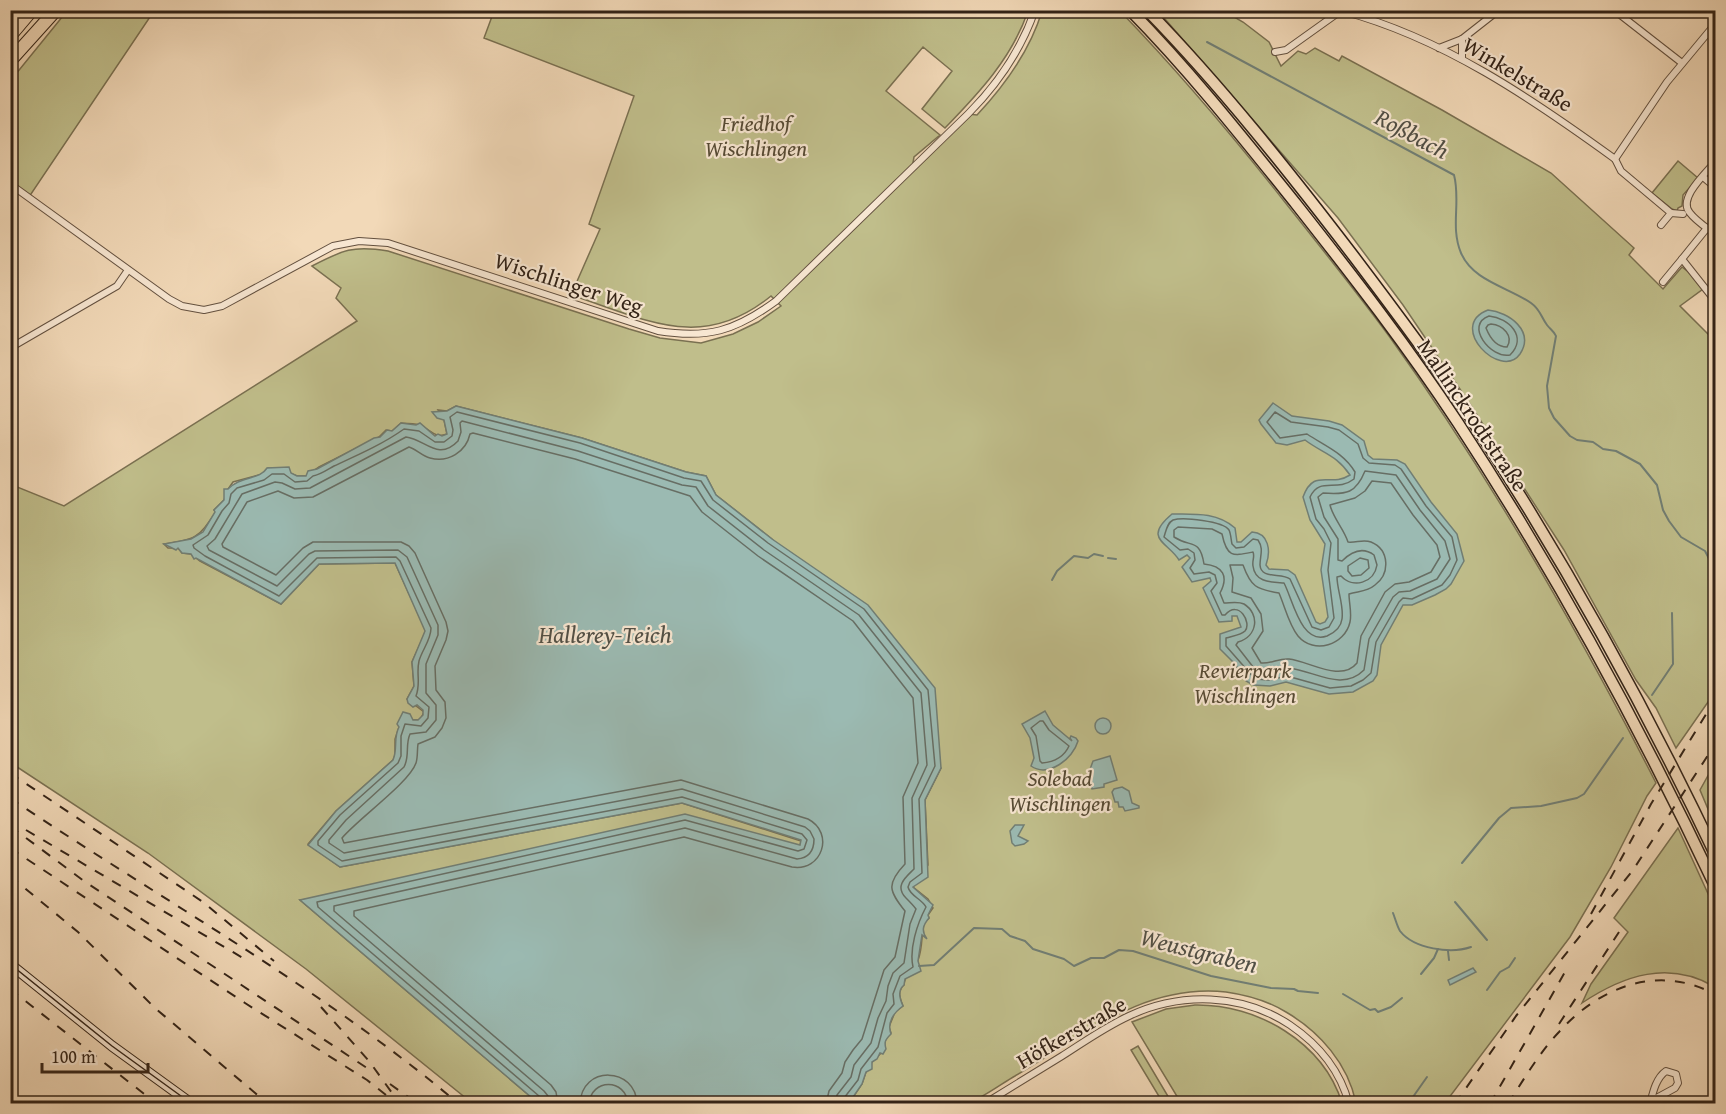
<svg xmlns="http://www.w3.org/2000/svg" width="1726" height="1114" font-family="'Gentium Book Plus',serif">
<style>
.green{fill:#c0be8b;stroke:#7a7051;stroke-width:1.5}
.water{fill:#9bbab2;stroke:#717e74;stroke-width:1.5}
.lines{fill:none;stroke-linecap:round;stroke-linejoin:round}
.shore{stroke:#676e64;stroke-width:1.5}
.stream{stroke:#717e74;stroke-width:2}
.minor-casing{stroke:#63503f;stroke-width:8}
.secondary-casing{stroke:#332317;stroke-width:11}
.trunk-casing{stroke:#332317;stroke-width:13}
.motorway-casing{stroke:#332317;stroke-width:14}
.minor{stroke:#f7e6d1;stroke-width:6}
.secondary{stroke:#f7e6d1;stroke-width:9}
.trunk{stroke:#f2d9b8;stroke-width:10}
.motorway{stroke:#f2d9b8;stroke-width:12}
.tram{stroke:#332317;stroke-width:1.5}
.rail{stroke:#332317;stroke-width:2;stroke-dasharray:10 10;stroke-linecap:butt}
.labels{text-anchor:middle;stroke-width:4.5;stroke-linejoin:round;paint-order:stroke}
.street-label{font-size:22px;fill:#332317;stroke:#f7e6d1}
.park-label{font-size:22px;font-style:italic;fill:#564a34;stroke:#f7e6d1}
.water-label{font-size:24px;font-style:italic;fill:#525046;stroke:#f7e6d1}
</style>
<rect width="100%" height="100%" fill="#f2d9b8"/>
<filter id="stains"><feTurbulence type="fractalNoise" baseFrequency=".00333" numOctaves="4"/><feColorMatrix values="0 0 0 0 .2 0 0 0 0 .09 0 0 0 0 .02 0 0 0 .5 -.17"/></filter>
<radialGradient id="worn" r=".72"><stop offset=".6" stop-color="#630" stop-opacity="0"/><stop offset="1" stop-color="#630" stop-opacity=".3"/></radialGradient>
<g class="green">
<polygon points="67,11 154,11 29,197 11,184 11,80"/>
<path d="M 494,11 L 1028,11 C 1012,58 979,93 945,128 L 922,109 L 952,71 L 923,47 L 886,91 L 940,135 L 914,157 L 912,168 L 968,114 L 977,115 C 1006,84 1030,51 1042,11 L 1120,11 C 1178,71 1232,135 1284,201 C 1319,245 1355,290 1389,336 C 1490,476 1577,628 1656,783 L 1647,796 L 1611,867 L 1570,937 L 1445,1103 L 1356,1103 C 1348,1064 1320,1032 1286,1012 C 1268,1001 1247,995 1226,992 C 1143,983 1082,1037 1015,1076 C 1004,1082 977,1102 967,1103 C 956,1105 942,1103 931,1103 C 903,1103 876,1103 849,1103 L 862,1084 L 866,1072 L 872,1062 L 883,1051 L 886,1038 L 891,1033 L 889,1027 L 895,1012 L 903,1006 C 900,999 897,991 904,985 C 904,975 914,970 918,960 C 923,948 921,935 924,923 L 929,918 L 928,915 L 933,908 L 928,899 L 913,887 L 928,865 L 925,800 L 941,768 L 772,539 L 716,495 L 706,476 L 686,472 L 582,438 L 456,406 L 447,411 L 438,410 L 444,420 L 447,434 C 434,439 432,430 421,426 C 416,423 407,424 401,423 L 392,431 L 386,430 L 379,437 L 319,467 L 306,476 L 297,476 L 280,469 L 268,468 L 262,474 L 233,482 L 228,489 L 224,500 L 214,510 L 216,512 C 198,538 196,540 164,544 L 168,548 L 178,548 L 182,553 L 191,554 L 200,561 L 281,604 L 319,564 L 395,563 L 426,631 L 412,662 L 414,686 L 407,699 L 424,712 L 420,720 L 413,720 L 399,727 L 395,739 L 395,755 L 393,760 L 336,811 L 308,844 L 340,867 L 682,803 L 801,841 L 800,846 L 300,900 L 538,1103 L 472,1103 L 306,969 L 148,853 L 11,763 L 10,484 L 64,506 L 357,321 L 336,298 L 341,288 L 312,266 C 343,250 353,245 388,251 L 629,329 L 660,338 L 701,343 L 733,334 L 758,322 L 781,306 L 771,296 C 701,353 646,319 571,295 L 600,229 L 589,224 L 634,96 L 484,38 Z"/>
<polygon points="1158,11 1224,11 1243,22 1269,42 1281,66 1298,51 1306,54 1315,48 1339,61 1342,56 1442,110 1551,173 1634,248 1629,255 1663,289 1682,267 1691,274 1703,289 1680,306 1715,341 1715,692 1676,748 1656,708 1636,680 1564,550 1468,401 1403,305 1338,218"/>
<polygon points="1678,161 1698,178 1683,195 1682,206 1678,208 1677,211 1672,209 1652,193"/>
<polygon points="1715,763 1715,835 1713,821 1700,790"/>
<path d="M 1678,828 L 1715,909 L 1715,987 C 1669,960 1624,975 1582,1003 L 1591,984 L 1628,932 L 1614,918 Z"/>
<path d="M 1195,1005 C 1257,1004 1323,1042 1342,1103 L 1181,1103 L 1132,1022 L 1166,1009 Z"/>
<polygon points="1138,1046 1172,1103 1163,1103 1131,1050"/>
</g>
<g class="water">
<path d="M 1488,310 C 1509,312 1535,331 1520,354 C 1501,381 1446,326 1488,310 Z"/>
<path d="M 1273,403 L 1292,416 L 1329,421 L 1342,425 L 1364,441 L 1368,455 L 1373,459 L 1397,460 L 1405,464 L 1431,502 L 1457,534 L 1464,561 L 1451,584 L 1446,589 L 1435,595 L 1412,605 L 1403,605 L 1381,645 L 1377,675 L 1373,681 L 1353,692 L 1329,694 L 1286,682 L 1270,686 L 1253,685 L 1246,681 L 1235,664 L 1220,649 L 1220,634 L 1241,627 L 1237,616 L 1232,616 L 1232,621 L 1219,622 L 1203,588 L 1211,581 L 1210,578 L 1192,582 L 1182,567 L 1190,558 L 1187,555 L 1179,560 C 1168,542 1142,539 1172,514 C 1194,514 1217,512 1235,528 L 1237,542 L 1241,542 L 1252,532 C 1269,533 1271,551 1266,565 L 1269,569 L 1288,570 L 1295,575 L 1316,622 L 1320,624 L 1325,622 L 1328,617 L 1321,570 L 1325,544 L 1310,520 L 1303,497 C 1314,467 1330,488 1350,475 C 1337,455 1322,453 1305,440 L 1287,445 L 1276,443 L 1261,424 L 1259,420 Z"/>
<path d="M 456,406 L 582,438 L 686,472 L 706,476 L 716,495 L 772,539 L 868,605 L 935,688 L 941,768 L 925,800 L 928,877 L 913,887 L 933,905 L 928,915 L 929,918 C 923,925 921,931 927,939 L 922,935 L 918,961 L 921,971 L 905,979 L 904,985 C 897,991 900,999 903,1006 C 893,1013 887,1023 891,1034 C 885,1040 884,1042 886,1049 L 883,1054 L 880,1053 L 877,1059 L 872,1062 L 872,1069 L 866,1072 L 862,1084 L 849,1103 L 618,1104 L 608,1097 L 600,1103 L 538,1103 L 300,900 L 685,814 L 800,845 L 801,840 L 682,803 L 340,867 L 308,845 L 336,811 L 393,760 C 398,749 393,738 399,727 L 397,724 L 403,712 L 410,714 L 413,720 L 418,720 L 423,715 L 423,710 L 417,705 L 413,707 L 408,703 L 407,699 L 414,686 L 412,662 L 425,631 L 395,563 L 319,564 L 281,604 L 196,558 L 194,559 L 191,554 L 182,553 L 178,548 L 176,550 L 164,544 L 191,539 L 203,532 L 215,512 L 214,510 L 224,500 L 224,489 L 228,489 C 240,476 260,480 267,468 L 289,467 L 291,473 L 297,476 L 306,476 L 308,471 L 317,469 L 374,438 L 380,437 L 387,430 L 392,431 L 401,423 L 416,425 L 420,423 L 435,436 L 438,434 L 442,436 L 447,434 L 444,420 L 437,418 L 432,412 L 447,411 Z"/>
<path d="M 1045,711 L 1053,725 L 1072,741 L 1070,738 L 1071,736 L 1076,738 L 1078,741 C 1073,759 1048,778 1031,766 L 1034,758 L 1030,738 L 1022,724 Z"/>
<circle cx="1103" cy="726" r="8"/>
<polygon points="1110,756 1117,780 1104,784 1104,787 1092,789 1088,775 1093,761"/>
<polygon points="1122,787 1129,791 1132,803 1139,806 1139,808 1125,811 1123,807 1119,807 1118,802 1115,802 1112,792 1114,789"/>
<polygon points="1015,825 1024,825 1018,836 1028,841 1024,844 1015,846 1012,843 1010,831"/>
<polygon points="1473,968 1476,972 1450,985 1448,980"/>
</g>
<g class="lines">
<g class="shore">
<path d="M 1489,316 C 1509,318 1528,337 1510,355 C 1491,359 1464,325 1489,316 Z"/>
<path d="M 1491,324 C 1503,325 1514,336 1507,347 C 1496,347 1490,338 1486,328 L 1488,325 Z"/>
<path d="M 1275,412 L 1291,422 L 1328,427 L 1339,430 L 1358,444 L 1363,458 L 1369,463 L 1395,465 L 1401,469 L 1426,506 L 1452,537 L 1457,560 L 1450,575 L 1442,585 L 1412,599 L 1403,598 L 1399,602 L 1376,642 L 1371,673 L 1363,680 L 1351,686 L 1330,688 L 1287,676 L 1269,680 L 1255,679 L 1226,646 L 1226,638 C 1232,636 1241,635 1245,631 C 1252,623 1239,599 1225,615 L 1222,615 L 1211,591 L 1217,583 L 1215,575 L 1209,572 L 1194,574 L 1190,568 L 1195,560 L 1194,553 L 1188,549 L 1180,550 L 1164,537 C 1166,531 1167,523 1173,520 C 1183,517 1223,521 1229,530 C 1231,534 1231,540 1232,544 L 1236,548 L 1244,547 L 1253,539 L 1258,540 C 1264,549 1260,555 1260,565 C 1261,580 1282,572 1290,579 L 1312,627 L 1321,630 L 1329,627 L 1334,618 L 1328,570 L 1331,543 L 1324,529 L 1316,519 L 1310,497 C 1320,476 1336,493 1354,479 L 1355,472 C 1344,453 1325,446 1307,434 L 1280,438 L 1267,422 Z"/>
<path d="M 1365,471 L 1396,475 L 1420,510 L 1445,541 L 1450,559 L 1437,579 L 1410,591 L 1399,592 L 1393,597 L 1369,639 L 1364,670 C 1342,692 1315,671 1289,668 C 1278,667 1268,673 1257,672 L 1236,645 L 1238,642 C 1258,636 1260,614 1244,604 C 1238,601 1230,603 1224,603 L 1220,593 C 1229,576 1223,566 1204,564 C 1200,538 1191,548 1174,537 L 1174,530 L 1178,527 L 1212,529 L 1222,534 C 1227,558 1233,556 1253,552 C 1255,557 1252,560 1253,566 C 1255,583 1272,582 1284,583 C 1293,600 1301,645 1327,636 C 1334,633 1341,627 1342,619 C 1344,605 1337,590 1337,577 L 1341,576 C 1353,589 1374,583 1377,565 L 1374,555 C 1362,546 1351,552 1342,561 L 1338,560 L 1338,539 L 1324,517 L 1318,497 L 1323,493 C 1347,495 1356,493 1365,471 Z"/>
<path d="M 1372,481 L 1391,483 L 1413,515 L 1437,545 L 1440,557 L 1431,572 L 1409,582 L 1395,584 L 1385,592 L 1361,636 L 1357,663 C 1341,683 1309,661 1289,659 C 1279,658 1271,664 1261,663 L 1252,648 L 1263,631 L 1261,614 L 1251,598 L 1232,592 L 1233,578 L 1230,565 L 1243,565 C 1251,587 1256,589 1279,593 C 1285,607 1289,625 1298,636 C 1314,655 1345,645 1350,622 C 1352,613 1349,603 1349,594 C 1358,591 1367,592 1375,585 C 1390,574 1390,550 1371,542 C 1363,539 1356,543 1348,542 C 1344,529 1333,518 1330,505 L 1355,498 L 1365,491 Z"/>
<polygon points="1360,558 1368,560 1369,568 1361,575 1352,576 1348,571 1348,566"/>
<path d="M 1040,721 L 1043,721 L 1049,730 L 1069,746 C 1064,757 1054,762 1042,763 L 1040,761 L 1036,736 L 1031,728 Z"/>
<path d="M 542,1104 L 539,1096 L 318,907 L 317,902 L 685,820 L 798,851 L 804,849 L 807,840 L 802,834 L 682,797 L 342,861 L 318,845 L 318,841 L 340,815 L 398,763 L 401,756 L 401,736 L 405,724 L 421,726 L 428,718 L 429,707 L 416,696 C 421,683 416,674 419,661 C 422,650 431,640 431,628 L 400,561 L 396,557 L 317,558 L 279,596 L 205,556 L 194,548 L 193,545 L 208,535 L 222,511 L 229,503 L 231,494 L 237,488 L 264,480 L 272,474 L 284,474 L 295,482 L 307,481 L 313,476 C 320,475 327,470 334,466 C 358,455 383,444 404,429 L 419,431 L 435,442 L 444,442 L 452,436 L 453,430 L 450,417 L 457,412 L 580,443 L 684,478 L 701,481 L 713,500 L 768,543 L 864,609 L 928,690 L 935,766 L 919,799 L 922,873 L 910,882 L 908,887 C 910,896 922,899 926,907 C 917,924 909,949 913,967 L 900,976 L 893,994 L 894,1004 L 887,1013 L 878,1047 L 861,1069 L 858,1080 L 844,1098 L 843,1104"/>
<path d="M 549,1104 L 548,1096 L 544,1091 L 334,911 L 334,906 L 685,828 L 797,859 C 809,858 814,850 814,839 L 810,831 L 805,827 L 682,789 L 344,853 L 329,843 L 329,840 L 346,820 L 404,767 C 410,756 405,745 410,734 L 426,732 L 436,720 L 436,705 L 426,693 L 426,664 L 438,635 L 438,625 L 407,557 L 398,550 L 315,551 L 309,554 L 277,586 L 209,550 L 207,546 L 215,539 L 242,494 L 275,482 L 282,483 L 295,489 L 310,488 L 406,437 C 425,439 438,462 458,441 L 461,432 L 460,423 L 462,421 L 578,451 L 682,485 L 696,487 L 708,506 L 764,550 L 859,615 L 921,693 L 927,765 L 912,798 L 914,869 C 906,877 894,886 906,898 C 910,902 913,905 916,909 L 910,924 L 904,963 L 893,973 L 888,986 L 886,1001 L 878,1018 L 871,1043 L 854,1065 L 851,1077 L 837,1095 L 835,1104"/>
<path d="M 558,1104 L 556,1092 L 551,1085 L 354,916 L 354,911 L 684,837 L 792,867 C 822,872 835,833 808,819 L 681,780 L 344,843 L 342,838 C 359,818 409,783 416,763 C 418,757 417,750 418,744 L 435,737 L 442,728 L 446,718 L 445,702 L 436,690 L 435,666 L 446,640 L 448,631 L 446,622 L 415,553 L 409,546 L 401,542 L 313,542 L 303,548 L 276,575 L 223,547 L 222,544 L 247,502 L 278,491 L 294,498 L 313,497 L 409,447 C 416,449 422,456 430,458 C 448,463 466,452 470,434 L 473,433 L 575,459 L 690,496 L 702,512 L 758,556 L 853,621 L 913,698 L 918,763 L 903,797 L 905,864 C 886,884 889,891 905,911 L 895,957 L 884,970 L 862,1039 L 853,1050 L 845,1062 L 842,1073 L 829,1091 L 826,1104"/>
<path d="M 580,1104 C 581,1065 636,1066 637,1104"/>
<path d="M 589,1104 C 591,1078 626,1078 628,1104"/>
</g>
<g class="stream">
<path d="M 1207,42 L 1454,175 C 1461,201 1450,227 1461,253 C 1473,281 1508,287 1531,303 C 1540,309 1541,317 1547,325 C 1550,329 1554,331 1556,336 L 1547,386 L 1549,408 L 1554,418 L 1570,436 L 1577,440 L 1593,442 L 1603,449 L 1616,451 L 1640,464 L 1657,485 L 1663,510 L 1669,521 L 1681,537 L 1705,551 L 1716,572"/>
<polyline points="1108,558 1116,559"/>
<polyline points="1052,580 1057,571 1074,556 1088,558 1094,554 1103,556"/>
<polyline points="1652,695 1673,664 1672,613"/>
<polyline points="1462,863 1499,818 1511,808 1541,806 1577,798 1584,794 1623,738"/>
<polyline points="1455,902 1487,940"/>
<path d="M 1393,913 C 1395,918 1397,926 1400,931 C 1414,949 1451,954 1471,947"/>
<polyline points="1448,951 1449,960"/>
<polyline points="919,966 934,965 974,928 1002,929 1010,936 1025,941 1033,949 1064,959 1074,966 1091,958 1104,958 1119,950 1133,951 1211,976 1271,988 1294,989 1298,991 1318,993"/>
<polyline points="1421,974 1434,958 1438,949"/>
<polyline points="1487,990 1500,972 1509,967 1515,958"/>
<polyline points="1343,994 1370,1010 1375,1009 1378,1012 1391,1007 1402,998"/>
<polyline points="1408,1104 1427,1077"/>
</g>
<g class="minor-casing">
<g id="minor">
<polyline points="1614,10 1682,63"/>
<path d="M 1342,11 C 1443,38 1531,98 1615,159 L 1621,171 L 1671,213 L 1661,225"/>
<polyline points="1439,48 1462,39 1499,10"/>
<polyline points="1275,52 1286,50 1342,10"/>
<polyline points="1462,59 1462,39"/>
<polyline points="1615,159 1667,82 1716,23"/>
<path d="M 1716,161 C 1706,173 1677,199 1690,213 C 1696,221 1707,228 1716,235"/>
<polyline points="1703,177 1716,188"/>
<path d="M 10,184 L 169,299 L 182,306 L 204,310 L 222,306 L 333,246 L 359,241 L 388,243 L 658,331 C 708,339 735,331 776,301 L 968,114 C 998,84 1021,50 1035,10"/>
<polyline points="1671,213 1683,214"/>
<polyline points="1707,228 1682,259 1716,302"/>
<polyline points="1663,282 1682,259"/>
<polyline points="10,348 117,286 128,270"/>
<path d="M 984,1104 C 1010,1088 1036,1072 1062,1056 C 1084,1042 1105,1027 1129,1016 C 1180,992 1242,993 1290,1025 C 1318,1044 1340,1070 1349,1104"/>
<path d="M 1650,1104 C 1653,1092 1656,1078 1666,1071 L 1676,1074 L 1678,1083 L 1675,1088 L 1651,1101"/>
</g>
</g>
<g class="secondary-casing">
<polyline id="secondary" points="10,964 112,1046 192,1104"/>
</g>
<g class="trunk-casing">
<g id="trunk">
<path d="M 1130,10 C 1190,71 1243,138 1296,204 C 1352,275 1408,347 1458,423 C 1555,571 1640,727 1716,888"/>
<path d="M 1147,10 C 1222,87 1290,173 1355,258 C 1394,310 1434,362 1470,417 C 1562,557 1644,704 1716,856"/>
</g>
</g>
<g class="motorway-casing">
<g id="motorway">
<polyline points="10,36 32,10"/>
<polyline points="10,61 56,10"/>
</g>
</g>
<use href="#minor" class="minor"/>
<use href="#secondary" class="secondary"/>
<use href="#trunk" class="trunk"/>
<use href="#motorway" class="motorway"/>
<polyline class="tram" points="10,964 112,1046 192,1104"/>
<g class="rail">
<polyline points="10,773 203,902 274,961"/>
<path d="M 10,798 C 160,899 320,987 459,1104"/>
<polyline points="10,826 84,881 370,1070"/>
<polyline points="26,830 243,958"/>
<polyline points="10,848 245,1003 367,1080 391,1099"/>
<polyline points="10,876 78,932 155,1008 268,1104"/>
<polyline points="1591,914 1651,804 1716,698"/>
<polyline points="10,989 157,1104"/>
<polyline points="321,1007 369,1061 400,1104"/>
<polyline points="1559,1024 1619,932"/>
<polyline points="390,1084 418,1104"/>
<polyline points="125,1101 128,1104"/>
<polyline points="1455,1104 1516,1016 1633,870 1716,743"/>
<polyline points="1490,1104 1565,972"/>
<path d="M 1508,1104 C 1524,1079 1539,1053 1559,1032 C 1599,987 1659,963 1716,995"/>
</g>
</g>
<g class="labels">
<g class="street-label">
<text transform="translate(1518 74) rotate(31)" y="8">Winkelstraße</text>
<text transform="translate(569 283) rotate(18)" y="8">Wischlinger Weg</text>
<text transform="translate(1473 415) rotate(56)" y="8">Mallinckrodtstraße</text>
<text transform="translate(1071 1032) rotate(-30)" y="8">Höfkerstraße</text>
</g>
<g class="park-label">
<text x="756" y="131">Friedhof<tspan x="756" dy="25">Wischlingen</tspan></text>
<text x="1245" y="678">Revierpark<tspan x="1245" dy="25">Wischlingen</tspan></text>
<text x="1060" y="786">Solebad<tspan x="1060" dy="25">Wischlingen</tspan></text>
</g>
<g class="water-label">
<text transform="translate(1412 134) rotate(28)" y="8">Roßbach</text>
<text x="605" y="643">Hallerey-Teich</text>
<text transform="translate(1199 951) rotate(14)" y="8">Weustgraben</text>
</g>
</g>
<rect width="1726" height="1114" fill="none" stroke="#f2d9b8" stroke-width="36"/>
<rect x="12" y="12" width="1702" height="1090" fill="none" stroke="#332317" stroke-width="3"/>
<rect x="18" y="18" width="1690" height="1078" fill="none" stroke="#332317" stroke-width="1.5"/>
<path d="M42 1063v9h106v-9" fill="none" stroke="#332317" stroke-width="3"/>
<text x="51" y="1063" font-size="18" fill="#332317" stroke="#f7e6d1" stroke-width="4.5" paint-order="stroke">100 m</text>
<rect width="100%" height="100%" filter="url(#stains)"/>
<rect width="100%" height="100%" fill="url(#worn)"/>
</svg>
